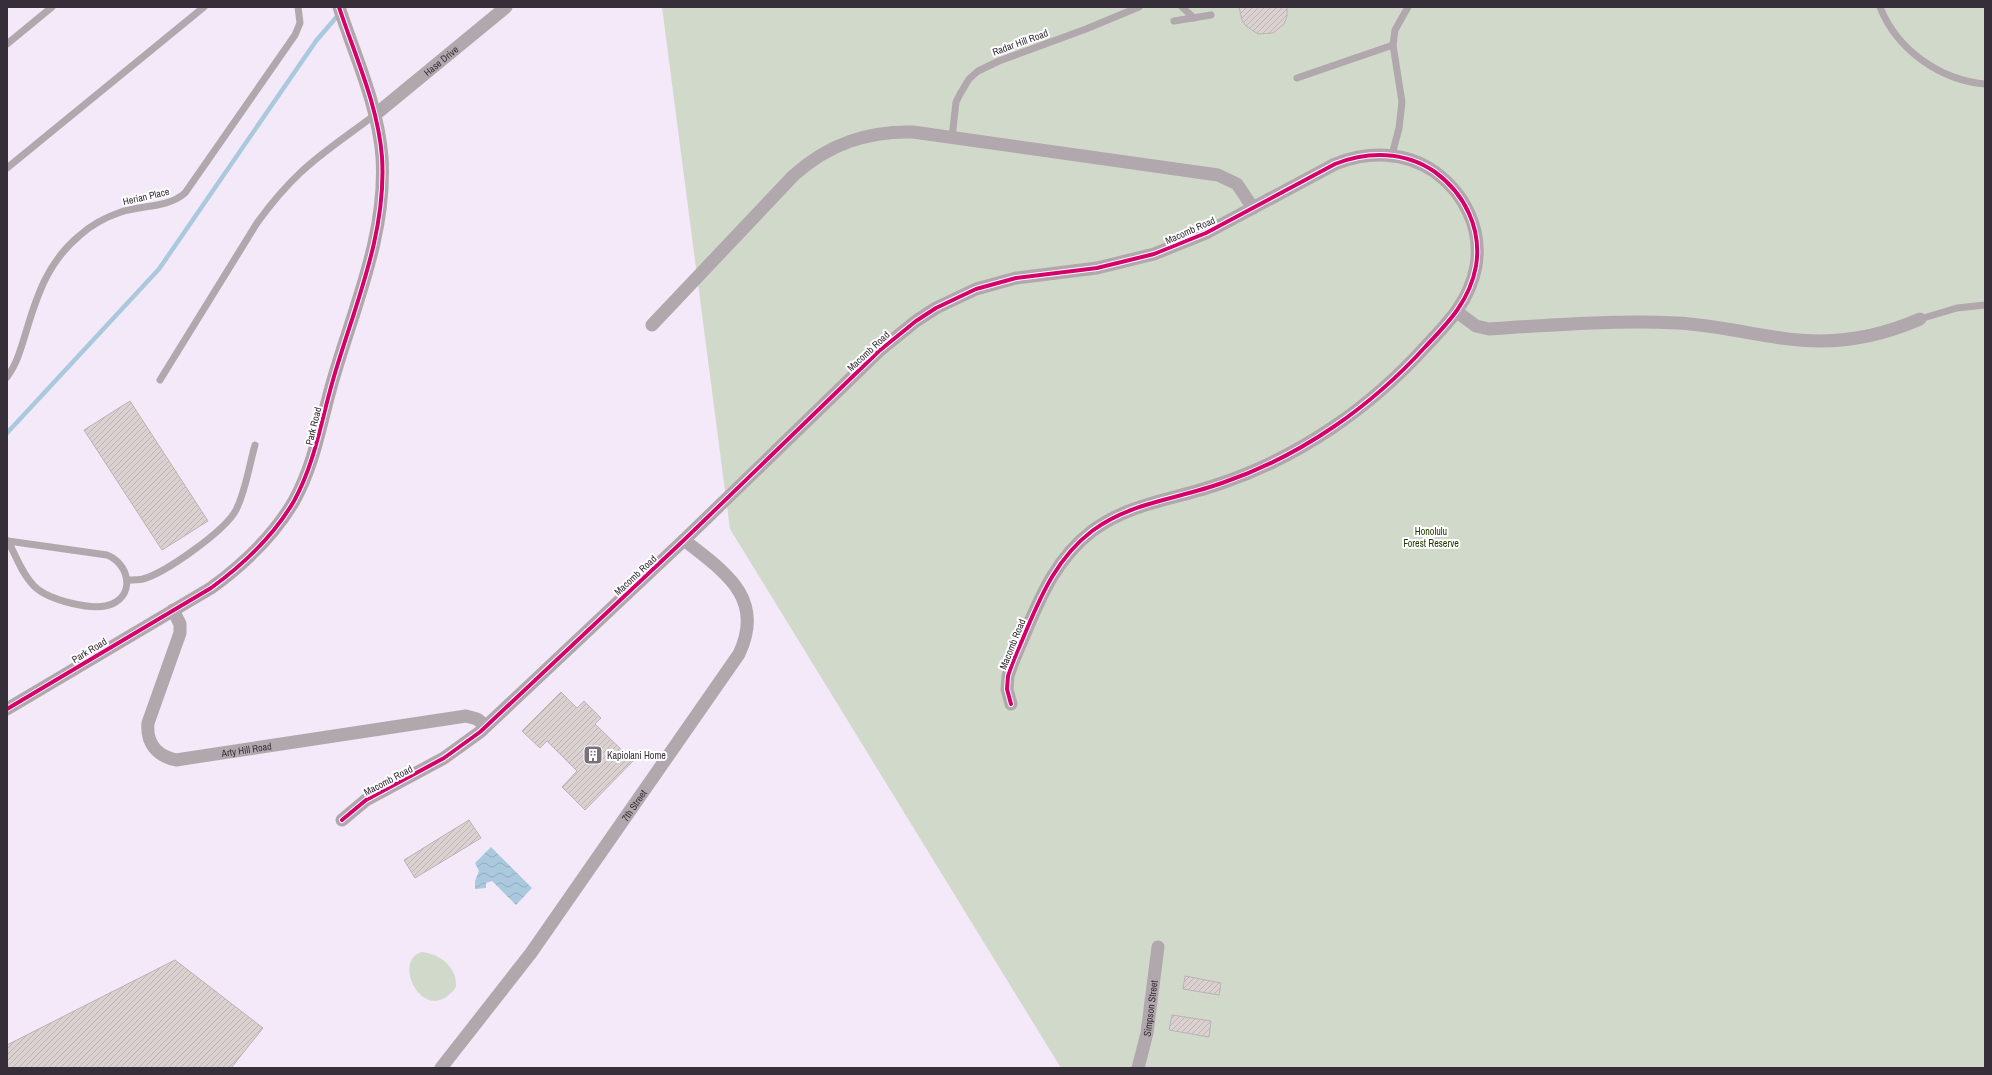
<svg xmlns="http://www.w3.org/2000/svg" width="1992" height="1075" font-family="'Archivo Narrow',sans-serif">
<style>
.park{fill:#d1d9ca}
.water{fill:url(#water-waves)}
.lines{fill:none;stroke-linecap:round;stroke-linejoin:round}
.stream{stroke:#aac9de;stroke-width:4.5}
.building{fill:url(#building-hatch);stroke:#bab3b4}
.lane{stroke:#b1a8ad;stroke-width:7}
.street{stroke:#b1a8ad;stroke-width:13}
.cycleway-casing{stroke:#fff;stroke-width:6}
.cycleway{stroke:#d6006c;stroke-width:4}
.labels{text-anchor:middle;stroke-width:4;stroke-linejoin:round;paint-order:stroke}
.street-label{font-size:10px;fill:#362f39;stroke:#fff}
.park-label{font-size:10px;fill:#223d00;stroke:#fff}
.poi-label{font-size:10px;fill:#362f39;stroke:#fff;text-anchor:start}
</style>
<defs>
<pattern id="water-waves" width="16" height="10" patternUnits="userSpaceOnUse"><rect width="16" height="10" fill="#aac9de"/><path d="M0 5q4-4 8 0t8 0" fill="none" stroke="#93adbf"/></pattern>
<pattern id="building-hatch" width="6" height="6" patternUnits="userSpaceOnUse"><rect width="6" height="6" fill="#dbd1d0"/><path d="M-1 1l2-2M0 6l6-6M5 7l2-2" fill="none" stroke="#bdb4b3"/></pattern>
</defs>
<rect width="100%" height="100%" fill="#f3e9f8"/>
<g class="park">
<polygon points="662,7 1985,7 1985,1068 1061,1068 730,529"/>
<path d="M 422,952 C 440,954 457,967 456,987 C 425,1030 390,960 422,952 Z"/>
</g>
<polygon class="water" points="491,847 532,888 516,905 492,881 486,883 486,888 475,889 475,881 479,871 475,863"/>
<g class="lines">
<polyline class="stream" points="7,433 159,269 316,41 340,13"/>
</g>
<g class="building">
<polygon points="1239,7 1287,7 1287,17 1284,24 1273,33 1258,34 1246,26 1242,20"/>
<polygon points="130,401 208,521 162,550 84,430"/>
<polygon points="561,692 577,708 584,701 601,718 595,724 633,761 585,810 562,787 577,771 547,741 540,748 522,731"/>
<polygon points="469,820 481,838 415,878 404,860"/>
<polygon points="175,960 263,1028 231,1068 7,1068 7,1045"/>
<polygon points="1185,976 1221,983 1219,995 1183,989"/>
<polygon points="1172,1015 1211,1021 1209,1037 1169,1030"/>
</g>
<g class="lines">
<g class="lane">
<polyline points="1182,7 1194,18"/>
<path d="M 1880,7 C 1897,50 1940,80 1985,84"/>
<polyline points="1174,21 1211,15"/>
<polyline points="7,44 52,7"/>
<polyline points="1297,78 1393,45"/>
<polyline points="952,138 956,102 960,94 969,79 978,71 999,61 1086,29 1139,7"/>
<polyline points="1392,155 1399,128 1402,102 1393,45 1395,30 1408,7"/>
<polyline points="7,168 204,7"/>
<polyline points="1920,319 1957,308 1985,305"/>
<path d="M 7,377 C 17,364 21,348 26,332 C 37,295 48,262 79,236 C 91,225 106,217 121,212 C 142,205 168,208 185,193 L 295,35 L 300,23 L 298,7"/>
<path d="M 160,380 L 257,223 C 270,205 284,188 300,173 C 323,151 350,134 376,114"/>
<path d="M 7,541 L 8,541 L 107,555 C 128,563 136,593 112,604 C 94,612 48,600 34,586 C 22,574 16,556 8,541"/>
<path d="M 127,580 C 132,580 138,580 143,579 C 165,573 225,531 236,510 C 246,490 249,466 255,445"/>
</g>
<g class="street">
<path id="s1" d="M 376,114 L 506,7"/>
<path d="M 1457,312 L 1476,326 L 1489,329 C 1551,325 1615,320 1677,323 C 1725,325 1772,341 1820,341 C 1855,341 1888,333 1920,319"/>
<path d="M 652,325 L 794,175 C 829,144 867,131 913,132 L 1218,175 L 1237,184 L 1253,208"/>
<path id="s2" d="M 173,610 L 180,624 L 180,633 L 148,723 C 146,743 157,756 176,760 L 466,716 L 477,719 L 486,726"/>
<path d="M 7,709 L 211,588 C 244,564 273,537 294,501 C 315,463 321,421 333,380 C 354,307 387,234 382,157 C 378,105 355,56 339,7"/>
<path d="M 342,820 L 366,800 L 444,758 L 480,732 L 684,540 L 879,351 L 916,321 L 936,308 L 976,289 L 1016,278 L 1097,268 L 1154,254 L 1206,233 L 1335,164 C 1368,151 1405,151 1435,172 C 1465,194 1482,229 1476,266 C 1470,300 1449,322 1426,346 C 1371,407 1301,456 1222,483 C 1178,499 1131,502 1092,531 C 1058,557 1042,593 1026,631 C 1020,646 1013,660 1008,676 L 1007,689 L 1011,704"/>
<path id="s3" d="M 441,1068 L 531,953 L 739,654 C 766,597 723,571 684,540"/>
<path id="s4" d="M 1138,1068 L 1147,1033 L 1158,947"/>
</g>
<g class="cycleway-casing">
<g id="cycleway">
<path d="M 7,709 L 211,588 C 244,564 273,537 294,501 C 315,463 321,421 333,380 C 354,307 387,234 382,157 C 378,105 355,56 339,7"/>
<path d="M 342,820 L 366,800 L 444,758 L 480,732 L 684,540 L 879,351 L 916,321 L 936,308 L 976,289 L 1016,278 L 1097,268 L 1154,254 L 1206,233 L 1335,164 C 1368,151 1405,151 1435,172 C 1465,194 1482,229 1476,266 C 1470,300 1449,322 1426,346 C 1371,407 1301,456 1222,483 C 1178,499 1131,502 1092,531 C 1058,557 1042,593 1026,631 C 1020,646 1013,660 1008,676 L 1007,689 L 1011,704"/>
</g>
</g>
<use href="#cycleway" class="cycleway"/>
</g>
<defs>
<g id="building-square" transform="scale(1)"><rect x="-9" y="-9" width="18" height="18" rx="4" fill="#78707c" stroke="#fff"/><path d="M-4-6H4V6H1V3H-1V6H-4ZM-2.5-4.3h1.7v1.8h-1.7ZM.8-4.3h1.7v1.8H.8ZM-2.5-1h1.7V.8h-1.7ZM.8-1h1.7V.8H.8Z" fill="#fff"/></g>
</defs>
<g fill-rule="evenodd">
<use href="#building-square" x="593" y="755"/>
</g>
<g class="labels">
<g class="street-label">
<text transform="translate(1020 42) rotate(-20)" y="4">Radar Hill Road</text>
<text dy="4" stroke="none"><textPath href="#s1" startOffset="84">Hase Drive</textPath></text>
<text transform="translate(146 196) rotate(-13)" y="4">Herian Place</text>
<text transform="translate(1190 230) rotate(-24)" y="4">Macomb Road</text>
<text transform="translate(868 351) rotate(-43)" y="4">Macomb Road</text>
<text transform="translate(313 426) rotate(-76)" y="4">Park Road</text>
<text transform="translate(635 575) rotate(-43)" y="4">Macomb Road</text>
<text transform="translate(1012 644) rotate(-68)" y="4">Macomb Road</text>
<text transform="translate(89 650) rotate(-31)" y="4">Park Road</text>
<text dy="4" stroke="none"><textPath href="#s2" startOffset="243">Arty Hill Road</textPath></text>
<text transform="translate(388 780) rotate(-28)" y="4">Macomb Road</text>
<text dy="4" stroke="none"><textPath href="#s3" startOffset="326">7th Street</textPath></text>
<text dy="4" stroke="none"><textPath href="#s4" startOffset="61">Simpson Street</textPath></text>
</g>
<g class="park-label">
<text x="1431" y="535">Honolulu<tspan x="1431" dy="12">Forest Reserve</tspan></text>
</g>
<g class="poi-label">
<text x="607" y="759">Kapiolani Home</text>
</g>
</g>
<rect width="1992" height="1075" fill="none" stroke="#362f39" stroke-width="16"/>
</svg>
